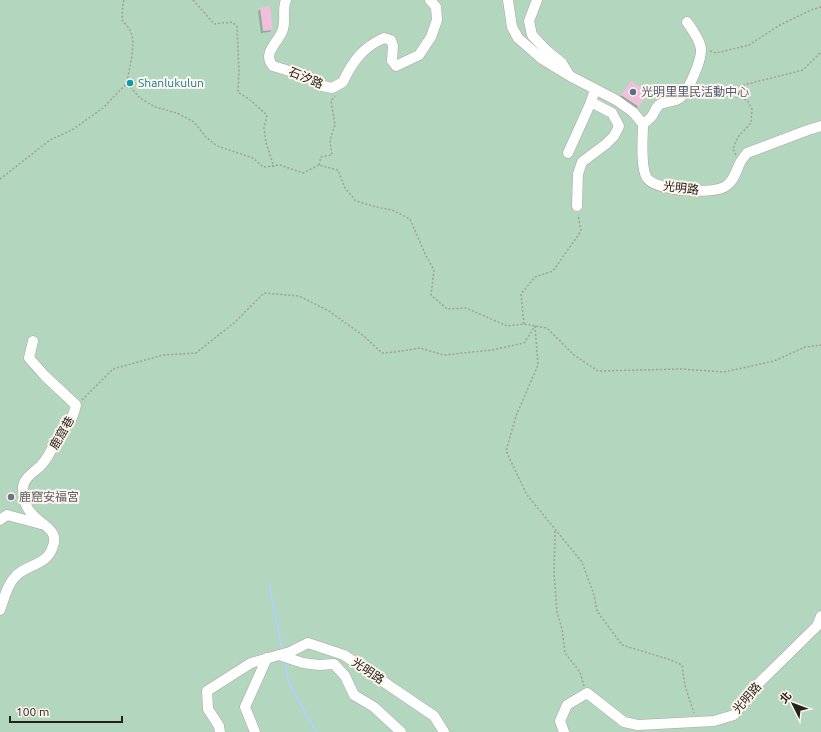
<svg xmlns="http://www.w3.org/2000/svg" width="821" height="732" font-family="Ubuntu,'Noto Sans TC',sans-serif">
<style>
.green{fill:#b2d7be}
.shadow{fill:#0003}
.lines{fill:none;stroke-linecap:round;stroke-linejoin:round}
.stream{stroke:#afd2f9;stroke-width:2}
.building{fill:#f0bfdb}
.minor-casing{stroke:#afa49b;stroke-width:11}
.path{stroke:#a69d95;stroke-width:1.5;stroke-dasharray:2 2;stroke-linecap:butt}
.minor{stroke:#fff;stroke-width:10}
.culture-dot{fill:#0f9aa8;stroke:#fff5ed;stroke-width:1.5}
.service-dot{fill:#5c6f8a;stroke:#fff5ed;stroke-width:1.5}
.worship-dot{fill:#6b7280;stroke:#fff5ed;stroke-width:1.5}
.labels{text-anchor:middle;stroke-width:4;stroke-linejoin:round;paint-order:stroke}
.street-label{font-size:12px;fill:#25211d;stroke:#fff5ed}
.culture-label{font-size:12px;fill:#0d838f;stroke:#fff5ed;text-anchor:start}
.service-label{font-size:12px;fill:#4e5e75;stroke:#fff5ed;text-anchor:start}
.worship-label{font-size:12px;fill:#5b616d;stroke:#fff5ed;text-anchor:start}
</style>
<rect width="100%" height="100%" fill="#f4e8de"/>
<rect class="green" x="0" y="0" width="821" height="732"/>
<g class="shadow">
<polygon points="261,9 272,29 270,32 261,33 258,11"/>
<polygon points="629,84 647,93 636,109 620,98"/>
</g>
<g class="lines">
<g class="stream">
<polyline points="269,584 282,649"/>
<polyline points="285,663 289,683 316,732"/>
</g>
</g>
<g class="building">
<polygon points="270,6 273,30 263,31 260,8"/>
<polygon points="631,81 649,93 639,107 621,95"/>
</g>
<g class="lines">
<g class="minor-casing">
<g id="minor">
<path d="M 286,0 C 282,9 286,19 283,29 C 280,41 261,53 273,66 L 309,77 L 323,86 L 332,88 L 343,82 C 352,62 363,47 384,38 L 391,40 L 393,46 L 392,61 L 396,66 L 419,55 L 431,37 L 437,20 L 436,7 L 430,0"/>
<polyline points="508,0 512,27 518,38 542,59 570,76 616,100 633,112 643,124"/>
<polyline points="537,0 529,21 532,35 546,50 562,63 568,73"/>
<path d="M 643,124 C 643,137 640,167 647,178 C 656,191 714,195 726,186 C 734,181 736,171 740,163 C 742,159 745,156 747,153 L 808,130 L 821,126"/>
<path d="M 643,124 C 646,121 650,119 652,116 C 655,112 656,107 659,105 C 666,100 675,103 681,97 C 689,90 702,59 701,49 C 700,40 692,29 687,22"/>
<polyline points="568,153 591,102"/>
<polyline points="577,206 578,174 582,162 606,144 614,136 619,126 612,113 591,102 595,89"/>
<polyline points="0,520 7,515 41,524"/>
<path d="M 0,610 C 4,599 7,585 15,577 C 25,565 44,566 51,551 C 61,531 46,528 34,516 C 26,509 23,498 23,488 C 23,477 37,471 43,463 C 50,455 53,446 58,437 C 62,430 67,426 71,420 C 73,415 75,410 76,405 L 45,376 L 29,358 L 33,341"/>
<polyline points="279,655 290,652 308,643 344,655 434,716 444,732"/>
<polyline points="220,732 219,726 208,709 207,691 251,663 279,655 303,663 319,665 334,664 345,676 354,695 374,707 401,732"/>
<polyline points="255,732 245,707 267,658"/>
<polyline points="564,732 560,721 567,705 587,693 624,722 638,725 714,721 734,715 757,685 817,626 821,616"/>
</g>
</g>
<g class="path">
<path d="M 124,0 L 123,3 L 122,20 C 124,23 128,26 130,30 C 137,43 129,68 127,83 L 140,98 L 155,107 L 177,113 L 194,122 L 206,137 L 217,146 L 253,158 L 263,167 L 280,165 L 303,173 L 319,165 L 338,170 L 345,188 L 356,201 L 376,207 L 392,210 L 410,219 L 426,256 L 434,270 L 431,295 L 447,309 L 466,308 L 507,326 L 524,324 L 547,328 L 574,355 L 598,371 L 681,369 L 724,372 L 774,361 L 805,347 L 821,345"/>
<polyline points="193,0 214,24 232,22 237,26 239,71 238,92 250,100 267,115 264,128 266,143 274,167"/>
<polyline points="710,51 716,53 749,45 780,25 811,10 821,7"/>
<polyline points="736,155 733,149 738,137 751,123 752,109 747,100 737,97 740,86 803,70 821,52"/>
<polyline points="319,165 321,157 332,155 330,140 335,125 331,101 335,96"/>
<polyline points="0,179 50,140 72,130 103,108 127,83"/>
<polyline points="524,324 521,294 535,277 553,271 581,231 578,215"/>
<polyline points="535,326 538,365 516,416 506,451 527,495 582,562 594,595 597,611 622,645 668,659 682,665 685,686 694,713"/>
<polyline points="82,400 113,369 163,355 196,353 234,323 264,293 299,296 329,311 365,337 382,353 395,352 420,348 444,355 492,350 524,343 535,326"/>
<polyline points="555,531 554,574 557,612 562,629 565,653 580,672 584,686"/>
</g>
<use href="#minor" class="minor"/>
</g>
<circle class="culture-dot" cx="130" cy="83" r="4"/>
<circle class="service-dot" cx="633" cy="92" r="4"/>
<circle class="worship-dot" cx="11" cy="497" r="4"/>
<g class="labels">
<g class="street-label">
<text transform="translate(306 78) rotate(23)" y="4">石汐路</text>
<text transform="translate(681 188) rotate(7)" y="4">光明路</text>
<text transform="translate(62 433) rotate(-60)" y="4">鹿窟巷</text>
<text transform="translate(368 671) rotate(34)" y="4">光明路</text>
<text transform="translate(747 698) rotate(-49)" y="4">光明路</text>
</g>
<g class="culture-label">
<text x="138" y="87">Shanlukulun</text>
</g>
<g class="service-label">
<text x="641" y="96">光明里里民活動中心</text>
</g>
<g class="worship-label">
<text x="19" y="501">鹿窟安福宮</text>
</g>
</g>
<g transform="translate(793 704) rotate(312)" stroke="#fff5ed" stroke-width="3" paint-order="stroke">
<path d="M0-3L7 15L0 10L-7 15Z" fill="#25211d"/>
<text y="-6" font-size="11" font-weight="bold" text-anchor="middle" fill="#25211d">北</text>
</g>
<path d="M10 716v6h112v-6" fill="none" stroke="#25211d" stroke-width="2"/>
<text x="16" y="716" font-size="12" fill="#25211d" stroke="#fff5ed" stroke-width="3" paint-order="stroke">100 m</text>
</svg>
